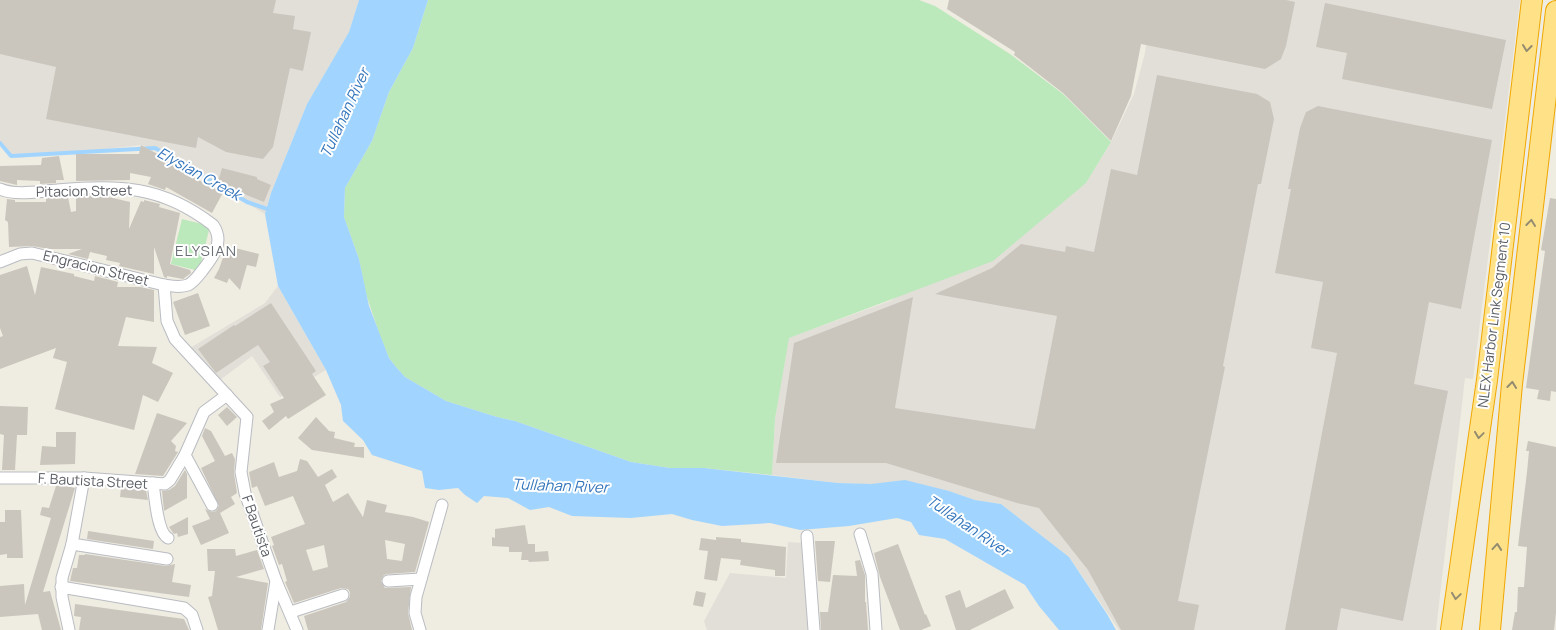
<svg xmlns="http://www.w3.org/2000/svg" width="1556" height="630" font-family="Manrope,sans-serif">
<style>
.industrial{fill:#e2dfd9}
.green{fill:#bbe9bb}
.water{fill:#a1d5ff}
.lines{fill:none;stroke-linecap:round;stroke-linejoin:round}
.stream{stroke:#a1d5ff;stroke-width:4}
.building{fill:#cac6be;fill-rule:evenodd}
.minor-casing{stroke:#b9bcc2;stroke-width:13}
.motorway-casing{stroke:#f0a700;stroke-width:22}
.minor{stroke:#fff;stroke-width:11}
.motorway{stroke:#ffe288;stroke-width:20}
.oneway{stroke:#948c71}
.labels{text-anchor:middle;stroke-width:4;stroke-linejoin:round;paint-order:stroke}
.street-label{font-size:14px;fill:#5a5e64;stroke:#fff}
.water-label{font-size:15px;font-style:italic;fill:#3375bc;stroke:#fff}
.neighbourhood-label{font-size:15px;letter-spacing:1px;fill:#6b7076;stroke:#fff}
</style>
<rect width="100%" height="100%" fill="#efece1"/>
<g class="industrial">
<polygon points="0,0 359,0 349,32 307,104 271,193 265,214 169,157 142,145 52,155 15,158 0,142"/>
<polygon points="1152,0 1520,0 1473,379 1465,378 1436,630 1119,630 1069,557 1001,504 975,500 949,491 930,487 838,483 772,475 775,419 788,338 890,301 1086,183 1111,142 1134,94 1145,53"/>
<polygon points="278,286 326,370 280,397 252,356 220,380 190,348 265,303"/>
<polygon points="788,542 802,543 810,630 707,630 704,621 730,573 786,578"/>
</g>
<g class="green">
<polygon points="428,0 919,0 935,6 1010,54 1063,94 1111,142 1086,183 993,261 789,338 775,419 772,475 704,468 670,468 631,462 515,421 497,417 446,401 405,377 396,367 389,358 379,333 366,294 359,259 344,217 345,188 372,141 389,92 413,48"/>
<polygon points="182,219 210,226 199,271 171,264"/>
</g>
<polygon class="water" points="359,0 428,0 413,48 389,92 372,141 345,188 344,217 359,259 369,306 389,358 396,367 405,377 446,401 497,417 515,421 631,462 670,468 704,468 838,483 871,484 905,480 949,491 975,500 1001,504 1069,557 1107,614 1116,630 1059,630 1039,606 1025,585 945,539 919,535 911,522 897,518 849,526 800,530 770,523 722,526 692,520 672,514 631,518 572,516 549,507 530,510 508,498 484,496 477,503 465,495 458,488 439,490 425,488 422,471 372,455 363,440 343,421 341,405 326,370 278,286 265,214 271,193 307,104 349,32"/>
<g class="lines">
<polyline class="stream" points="0,143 11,156 155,148 247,202 270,210"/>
</g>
<g class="building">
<polygon points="0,0 276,0 273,13 295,16 293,29 311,32 303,71 290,68 273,147 263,159 226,152 198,137 196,148 46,119 56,67 0,54"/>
<polygon points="949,0 1286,0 1295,2 1286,46 1281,59 1265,69 1141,44 1131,96 1111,141 1063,93 1014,55 1015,52 947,9"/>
<polygon points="1325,3 1506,40 1492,109 1342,79 1347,53 1316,47"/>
<polygon points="1157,75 1257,94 1270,102 1274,119 1261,184 1258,184 1223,366 1225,367 1178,601 1199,605 1194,630 1121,630 1088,570 1039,508 1017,503 886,463 776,463 794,343 913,297 895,408 1035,429 1057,316 935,294 992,268 1021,244 1065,252 1066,246 1094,252 1111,169 1137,175"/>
<polygon points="1318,106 1492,140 1461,309 1429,302 1414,384 1448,391 1403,621 1341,608 1337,630 1285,630 1337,353 1311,348 1323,282 1275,273 1291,189 1288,189 1300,128 1306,112"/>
<polygon points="141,145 176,164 175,166 193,176 193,177 216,189 222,168 257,177 257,179 271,185 264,202 226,187 212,213 166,187 165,190 148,184 151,177 130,173 130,180 76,181 76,154 139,154"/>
<polygon points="59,156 64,180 56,180 56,183 40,184 40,181 17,180 17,185 0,181 0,166 41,165 42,158"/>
<polygon points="100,195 130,202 129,229 141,201 144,202 144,200 160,204 159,207 180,213 170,264 190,270 191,273 183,279 167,276 167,278 164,277 154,247 154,274 119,266 120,263 106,260 107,256 90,252 88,259 68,254 82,249 49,249 32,246 9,247 8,222 5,220 7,199 15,200 15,202 46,202 46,198 68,197 71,212 76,211 76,196"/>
<polygon points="1550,198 1556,199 1556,392 1551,391 1550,401 1537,399 1539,390 1526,388 1545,251 1541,250"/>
<polygon points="227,246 259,254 256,267 247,265 240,290 229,278 227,283 214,278 219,269"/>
<polygon points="27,266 35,295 41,267 74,274 74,276 94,281 95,276 118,282 117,287 140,287 154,290 154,322 126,317 118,346 157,347 152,363 173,373 158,402 143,395 134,430 55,409 67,362 53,358 56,348 0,369 0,337 3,336 0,328 0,275"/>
<polygon points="198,293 210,326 185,335 173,302"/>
<polygon points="271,303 316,371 312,374 326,395 288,419 286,416 269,430 262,421 274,412 270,404 284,398 263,366 270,362 258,345 216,373 198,349 234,325 235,326"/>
<polygon points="0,406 28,407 27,435 17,435 15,470 2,470 4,435 0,434"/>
<polygon points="227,407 237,417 227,426 218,415"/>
<polygon points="157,413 187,423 171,441 176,446 175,451 178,452 163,476 135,474"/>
<polygon points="316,417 329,431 335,432 334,438 355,443 354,447 364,447 364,458 312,450 298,438"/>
<polygon points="205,428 211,431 225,456 232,453 235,459 234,473 237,493 231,497 235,504 220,513 229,533 201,545 192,526 210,519 205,509 212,512 216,511 219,506 201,468 215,461 202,436"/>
<polygon points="56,432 76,432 75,464 40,465 42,446 56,447"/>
<polygon points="1528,441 1556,447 1556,613 1554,630 1512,630 1515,612 1517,612 1518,587 1524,587 1527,547 1518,546 1527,472 1529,451 1526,451"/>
<path d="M 300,459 L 307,461 L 318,477 L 332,469 L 337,477 L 325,485 L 333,502 L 348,493 L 363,517 L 367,500 L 387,505 L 385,512 L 413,517 L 429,522 L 415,572 L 387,574 L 384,575 L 381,581 L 385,588 L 411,587 L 408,613 L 412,630 L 308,630 L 304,616 L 346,602 L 350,597 L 350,592 L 348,589 L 341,588 L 294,603 L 285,582 L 287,581 L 282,564 L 279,565 L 272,546 L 274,545 L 271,537 L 305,524 L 293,496 L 265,506 L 257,486 L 252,488 L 249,472 L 274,462 L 279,477 L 297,471 ZM 385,540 L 405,544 L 402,561 L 387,559 ZM 324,545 L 328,567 L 313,571 L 306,550 Z"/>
<polygon points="185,470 187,474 187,498 164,511 162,491 169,490 175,486"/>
<polygon points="56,486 66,486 75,488 43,592 50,591 61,630 42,630 38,614 0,617 0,586 24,584 25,605 51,518 40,515 42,507 49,508"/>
<polygon points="121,488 146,490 148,500 120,497"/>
<polygon points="5,510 21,510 23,558 7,558 7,554 0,555 0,522 5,522"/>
<polygon points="188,517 188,534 178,537 177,533 174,534 169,527"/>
<polygon points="525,525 528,544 535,544 535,552 548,551 549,561 529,562 528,560 521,560 522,552 509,552 509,547 492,546 492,537 495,538 495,529"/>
<polygon points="88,531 154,541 153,549 87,539"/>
<polygon points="716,537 741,539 741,542 786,547 785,576 775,576 775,570 740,565 741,560 721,558 717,581 704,579 708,551 699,550 701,538 716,540"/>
<polygon points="815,541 835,541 830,582 818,581"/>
<polygon points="898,544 925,615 926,614 931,626 921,630 900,630 880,577 874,553"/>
<polygon points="207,549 235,549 236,556 257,550 264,569 236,577 268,583 261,630 218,630 208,597 212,596 215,571 208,571"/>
<polygon points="85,554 166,566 175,564 172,582 191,585 189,597 70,581 73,568 77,568 79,555 85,555"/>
<polygon points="860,560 865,575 865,602 866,602 868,630 821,630 820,612 828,612 833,575 857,576 855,561"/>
<polygon points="1005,589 1014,608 970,630 956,630 945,596 960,590 966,608"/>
<polygon points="696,591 706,593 703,607 693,605"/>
<polygon points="75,604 184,619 189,630 79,630 81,617 74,616"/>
</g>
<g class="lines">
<g class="minor-casing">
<g id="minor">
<path d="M 0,189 C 17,196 39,191 57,190 C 120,185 161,185 213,225 C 225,242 213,257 202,271 C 198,276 194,282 188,285 C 180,288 171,286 164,285 L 32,253 L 20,254 L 0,262"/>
<polyline points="164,285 167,321 175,339 247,417 241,472 245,493 276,581 297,630"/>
<polyline points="185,455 212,505"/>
<polyline points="0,478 84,478 165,484 170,480 185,455 204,412 227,395"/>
<path d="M 153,483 C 155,496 157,532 168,538"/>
<polyline points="860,534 872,574 876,630"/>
<polyline points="807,536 814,630"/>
<polyline points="72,544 167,559"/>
<polyline points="388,581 421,579"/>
<polyline points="61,587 184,608 192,615 197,630"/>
<polyline points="291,612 343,595"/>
<polyline points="69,630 62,597 62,578 72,544 84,478"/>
<polyline points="268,630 276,581"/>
<polyline points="420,630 415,613 416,597 442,505"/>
</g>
</g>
<g class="motorway-casing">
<g id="motorway">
<polyline points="1451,630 1487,380 1532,0"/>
<polyline points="1490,630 1512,384 1556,11"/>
</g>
</g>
<use href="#minor" class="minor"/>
<use href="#motorway" class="motorway"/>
</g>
<defs><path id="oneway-chevron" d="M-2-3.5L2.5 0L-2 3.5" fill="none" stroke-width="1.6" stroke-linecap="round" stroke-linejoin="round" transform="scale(1.25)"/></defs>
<g class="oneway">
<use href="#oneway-chevron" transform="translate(1527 48) rotate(97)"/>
<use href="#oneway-chevron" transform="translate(1531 223) rotate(-83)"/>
<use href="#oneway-chevron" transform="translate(1512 385) rotate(-84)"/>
<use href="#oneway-chevron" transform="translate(1479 435) rotate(98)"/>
<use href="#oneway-chevron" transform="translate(1497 547) rotate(-85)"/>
<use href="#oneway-chevron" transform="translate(1456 596) rotate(98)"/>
</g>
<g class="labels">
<g class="street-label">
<text transform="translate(84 191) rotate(-1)" y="5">Pitacion Street</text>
<text transform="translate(96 268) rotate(14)" y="5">Engracion Street</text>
<text transform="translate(1494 315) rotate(-83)" y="5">NLEX Harbor Link Segment 10</text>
<text transform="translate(93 481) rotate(3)" y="5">F. Bautista Street</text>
<text transform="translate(257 526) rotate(71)" y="5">F Bautista</text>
</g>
<g class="water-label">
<text transform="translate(345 113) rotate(-65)" y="5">Tullahan River</text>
<text transform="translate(199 174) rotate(29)" y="5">Elysian Creek</text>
<text transform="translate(560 486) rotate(2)" y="5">Tullahan River</text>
<text transform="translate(968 526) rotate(34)" y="5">Tullahan River</text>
</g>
<g class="neighbourhood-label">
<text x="206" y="256">ELYSIAN</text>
</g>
</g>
</svg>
